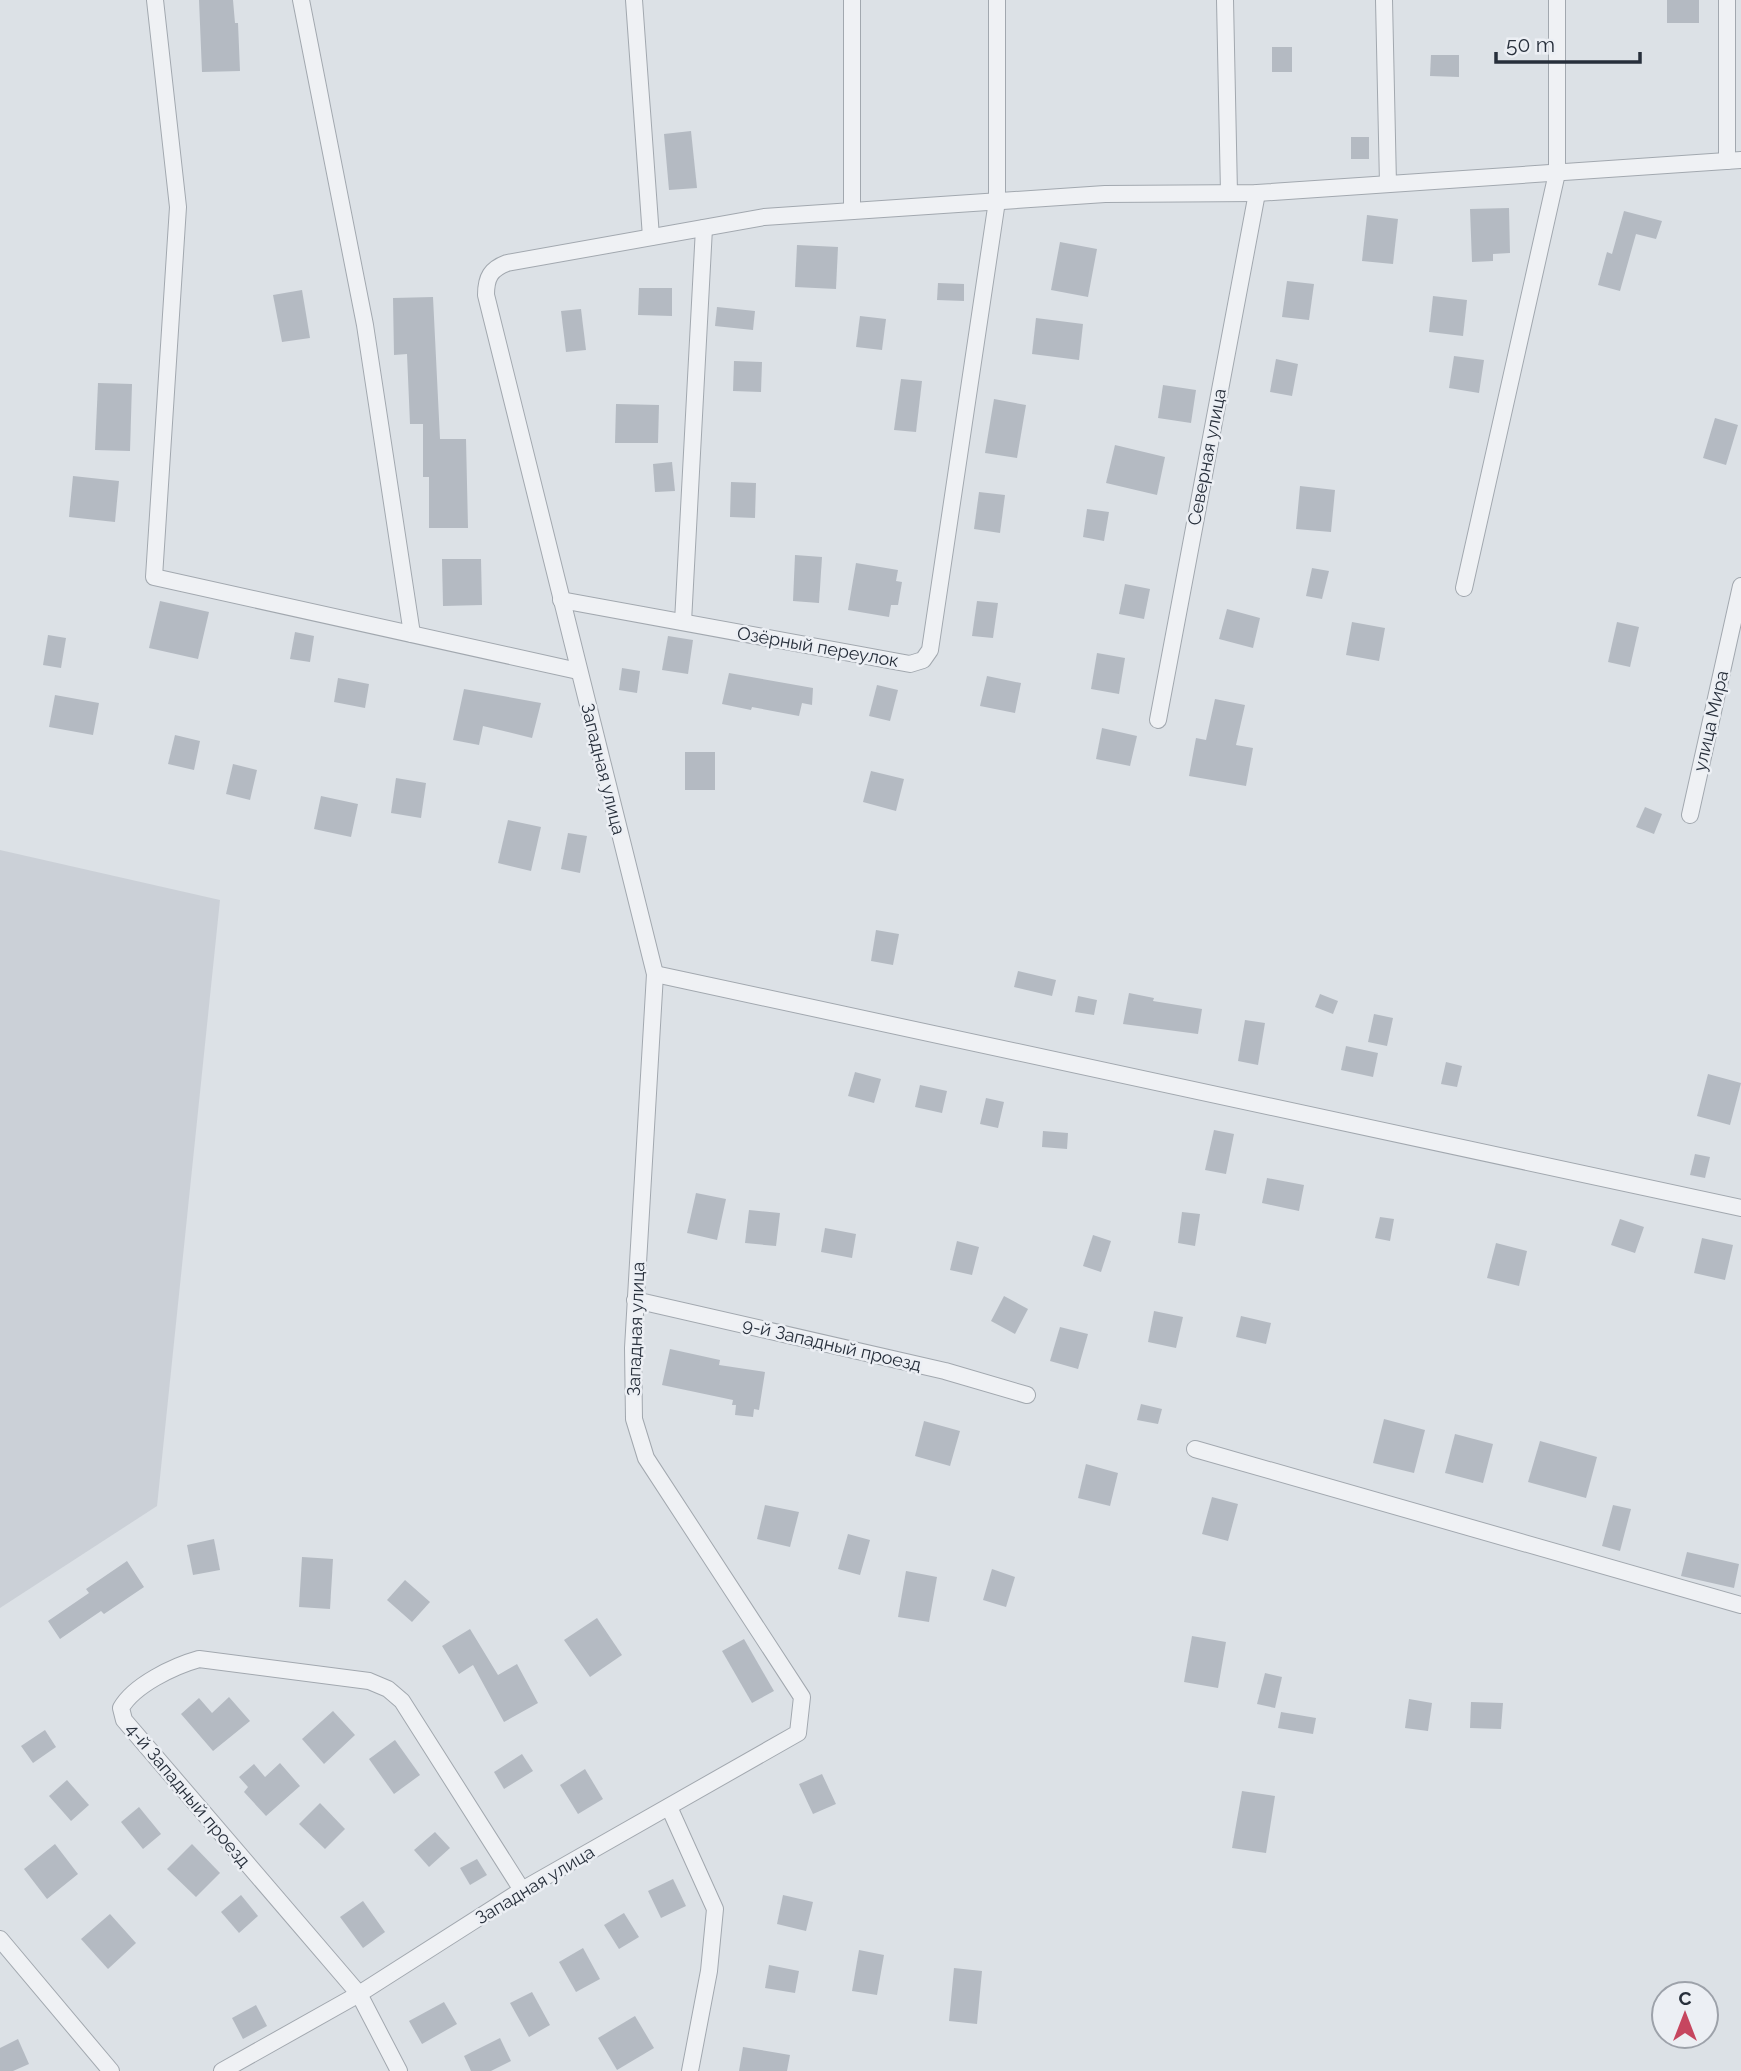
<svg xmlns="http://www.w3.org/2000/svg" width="1741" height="2071" font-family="Raleway,sans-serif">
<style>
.built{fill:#cbd0d7}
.building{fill:#b4bac2}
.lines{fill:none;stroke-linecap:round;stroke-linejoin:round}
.street-casing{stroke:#a2a8af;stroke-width:18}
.street{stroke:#eff1f4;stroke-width:16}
.labels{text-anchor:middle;stroke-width:5;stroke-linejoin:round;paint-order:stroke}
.street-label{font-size:18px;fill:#272f3b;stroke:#eceff4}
</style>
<rect width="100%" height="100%" fill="#dce1e6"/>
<polygon class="built" points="0,850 220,900 157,1506 0,1608"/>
<g class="building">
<polygon points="199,0 233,0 235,23 238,23 240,71 202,72"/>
<rect x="1667" y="0" width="32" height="23"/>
<rect x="1272" y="47" width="20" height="25"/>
<polygon points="1431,55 1459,55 1459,77 1430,76"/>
<polygon points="691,131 697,188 669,190 664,134"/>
<rect x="1351" y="137" width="18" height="22"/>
<polygon points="1509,208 1510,253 1493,254 1493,261 1472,262 1470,209"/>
<polygon points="1624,211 1662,221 1656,239 1636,234 1620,291 1598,285 1607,252 1612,254"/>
<polygon points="1367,215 1398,219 1393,264 1362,261"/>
<polygon points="1060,242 1097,249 1088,297 1051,290"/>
<polygon points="797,245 838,247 836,289 795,287"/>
<polygon points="1287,281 1314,284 1309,320 1282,317"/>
<polygon points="938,283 964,284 964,301 937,300"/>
<polygon points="639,288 672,288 672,316 638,315"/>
<polygon points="302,290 310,338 282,342 273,295"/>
<polygon points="1433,296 1467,300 1463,336 1429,332"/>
<polygon points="433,297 440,439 466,439 468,528 429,528 429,477 423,477 423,424 410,424 407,354 394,355 393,298"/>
<polygon points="717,307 755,311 753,330 715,326"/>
<polygon points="581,309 586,350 566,352 561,311"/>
<polygon points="860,316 886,319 882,350 856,347"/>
<polygon points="1036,318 1083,324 1079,360 1032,354"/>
<polygon points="1454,356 1484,360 1479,393 1449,388"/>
<polygon points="1276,359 1298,364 1292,396 1270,392"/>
<polygon points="734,361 762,362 761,392 733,391"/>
<polygon points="901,379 922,381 916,432 894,430"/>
<polygon points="98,383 132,384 130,451 95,450"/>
<polygon points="1163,385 1196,390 1191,423 1158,418"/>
<polygon points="994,399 1026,405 1017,458 985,453"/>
<polygon points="616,404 659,405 658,443 615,443"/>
<polygon points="1715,418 1738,425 1726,465 1703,458"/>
<polygon points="1115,445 1165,457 1157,495 1106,483"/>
<polygon points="672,462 675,491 655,492 653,464"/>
<polygon points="73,476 119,481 115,522 69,517"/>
<polygon points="731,482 756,483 755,518 730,517"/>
<polygon points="1300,486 1335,490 1331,532 1296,529"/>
<polygon points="979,492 1005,495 1000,533 974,529"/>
<polygon points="1087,509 1109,512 1104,541 1083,537"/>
<polygon points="795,555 822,557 819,603 793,601"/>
<polygon points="442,559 481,559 482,605 443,606"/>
<polygon points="856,563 898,570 896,581 902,582 898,605 891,605 889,617 848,610"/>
<polygon points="1312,568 1329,571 1322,599 1306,596"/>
<polygon points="1125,584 1150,589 1144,619 1119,614"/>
<polygon points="160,601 209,612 198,659 149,648"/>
<polygon points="977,601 998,603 993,638 972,636"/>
<polygon points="1227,609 1260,618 1253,648 1219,639"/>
<polygon points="1352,622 1385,628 1379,661 1346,655"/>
<polygon points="1617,622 1639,627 1630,667 1608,662"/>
<polygon points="295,632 314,636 310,662 290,659"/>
<polygon points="48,635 66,638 61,668 43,665"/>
<polygon points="668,636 693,640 688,674 662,670"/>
<polygon points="1097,653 1125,658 1119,694 1091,689"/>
<polygon points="622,668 640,671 637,693 619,690"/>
<polygon points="729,673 813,688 812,705 802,703 799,716 752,707 751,710 722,704"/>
<polygon points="987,676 1021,683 1015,713 980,706"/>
<polygon points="338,678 369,684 365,708 334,702"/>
<polygon points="877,685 898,690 890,721 869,716"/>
<polygon points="464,689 541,703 532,738 483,726 479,745 453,740"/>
<polygon points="55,695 99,703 93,735 49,727"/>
<polygon points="1215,699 1245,705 1236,745 1253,748 1246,786 1189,776 1196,738 1206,740"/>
<polygon points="1102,728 1137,736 1130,766 1096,759"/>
<polygon points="175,735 200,741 194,770 168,764"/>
<rect x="685" y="752" width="30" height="38"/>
<polygon points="233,764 257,770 250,800 226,794"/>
<polygon points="871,771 904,779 896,811 863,802"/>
<polygon points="396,778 426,783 421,818 391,813"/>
<polygon points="321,796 358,804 351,837 314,829"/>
<polygon points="1645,807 1662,814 1654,834 1636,827"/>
<polygon points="508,820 541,827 531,871 498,863"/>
<polygon points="568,833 587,836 580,873 561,869"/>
<polygon points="876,930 899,934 893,965 871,961"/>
<polygon points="1018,971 1056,980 1052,996 1014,987"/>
<polygon points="1129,993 1154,998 1153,1001 1202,1009 1198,1034 1123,1024"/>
<polygon points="1320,994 1338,1001 1333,1014 1315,1007"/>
<polygon points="1078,996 1097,1000 1094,1015 1075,1012"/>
<polygon points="1374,1014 1393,1018 1387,1046 1368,1042"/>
<polygon points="1245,1020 1265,1023 1258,1065 1238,1061"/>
<polygon points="1346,1046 1378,1053 1373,1077 1341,1070"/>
<polygon points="1446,1062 1462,1066 1457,1087 1441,1084"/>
<polygon points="855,1072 881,1079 874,1103 848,1096"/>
<polygon points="1708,1074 1741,1083 1730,1125 1697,1116"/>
<polygon points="920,1085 947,1091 942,1113 915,1107"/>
<polygon points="986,1098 1004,1102 998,1128 980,1124"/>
<polygon points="1214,1130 1234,1134 1226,1174 1205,1170"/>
<polygon points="1043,1131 1068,1133 1067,1149 1042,1147"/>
<polygon points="1695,1154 1710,1157 1705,1178 1690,1175"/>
<polygon points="1267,1178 1304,1185 1299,1211 1262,1203"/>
<polygon points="696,1193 726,1199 717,1240 687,1233"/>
<polygon points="749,1210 780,1213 776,1246 745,1243"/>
<polygon points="1182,1212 1200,1214 1195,1246 1178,1243"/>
<polygon points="1380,1217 1394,1219 1390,1241 1375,1238"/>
<polygon points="1620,1219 1644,1227 1635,1253 1611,1245"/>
<polygon points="825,1228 856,1234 852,1258 821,1252"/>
<polygon points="1093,1235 1111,1241 1101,1272 1083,1266"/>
<polygon points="1702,1238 1733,1245 1725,1280 1694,1273"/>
<polygon points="957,1241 979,1247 972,1275 950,1270"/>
<polygon points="1496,1243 1527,1251 1519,1286 1487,1278"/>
<polygon points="1004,1296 1028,1309 1015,1334 991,1321"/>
<polygon points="1154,1311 1183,1317 1176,1348 1148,1342"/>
<polygon points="1241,1316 1271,1323 1266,1344 1236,1337"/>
<polygon points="1060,1327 1088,1334 1078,1369 1050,1361"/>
<polygon points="670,1349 720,1360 719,1365 765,1372 759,1410 754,1409 753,1417 735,1415 736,1405 732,1405 733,1400 662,1385"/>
<polygon points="1141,1404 1162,1409 1158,1424 1137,1420"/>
<polygon points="1384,1419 1425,1430 1414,1473 1373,1463"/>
<polygon points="924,1421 960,1431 950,1466 915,1456"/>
<polygon points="1455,1434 1493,1444 1483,1483 1445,1473"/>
<polygon points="1540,1441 1597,1457 1586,1498 1528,1482"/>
<polygon points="1086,1464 1118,1473 1110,1506 1078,1498"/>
<polygon points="1212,1497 1238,1504 1228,1541 1202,1534"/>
<polygon points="765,1505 799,1512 790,1547 757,1539"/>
<polygon points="1613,1505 1631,1509 1620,1551 1602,1546"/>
<polygon points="848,1534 870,1540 860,1575 838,1569"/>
<polygon points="214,1539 220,1570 193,1575 187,1545"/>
<polygon points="1687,1552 1739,1564 1734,1588 1681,1576"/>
<polygon points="302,1557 333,1559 330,1609 299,1607"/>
<polygon points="127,1561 144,1587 104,1614 101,1611 60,1639 48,1621 89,1593 86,1589"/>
<polygon points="992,1569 1015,1577 1006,1607 983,1600"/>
<polygon points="906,1571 937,1577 929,1622 898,1617"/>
<polygon points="405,1580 430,1602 412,1622 387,1600"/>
<polygon points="597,1618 622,1655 590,1677 564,1640"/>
<polygon points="470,1629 498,1675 517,1664 538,1703 504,1722 473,1665 459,1674 442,1646"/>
<polygon points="1192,1636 1226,1642 1218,1688 1184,1682"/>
<polygon points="744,1639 774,1691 752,1703 722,1651"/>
<polygon points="1265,1673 1282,1677 1275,1708 1257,1704"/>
<polygon points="229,1697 250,1721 213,1751 181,1714 199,1698 212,1713"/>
<polygon points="1409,1699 1432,1703 1428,1731 1405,1728"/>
<polygon points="1471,1702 1503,1703 1501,1729 1470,1728"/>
<polygon points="333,1711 355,1735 324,1764 302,1739"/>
<polygon points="1281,1712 1316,1718 1313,1734 1278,1728"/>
<polygon points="45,1730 56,1747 33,1763 21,1746"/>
<polygon points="395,1740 420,1775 394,1794 369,1759"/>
<polygon points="522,1754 533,1771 504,1789 494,1772"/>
<polygon points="280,1763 300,1786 266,1816 244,1792 248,1787 239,1777 254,1764 265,1777"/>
<polygon points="585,1769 603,1799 578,1814 560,1785"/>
<polygon points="822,1774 836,1804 813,1814 799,1784"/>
<polygon points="67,1780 89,1805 71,1821 49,1796"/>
<polygon points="1242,1791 1275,1796 1266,1853 1232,1848"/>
<polygon points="320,1803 345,1829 325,1849 299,1824"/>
<polygon points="139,1807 161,1834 143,1849 121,1822"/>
<polygon points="435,1832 450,1848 429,1867 414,1850"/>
<polygon points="55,1844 78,1874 47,1899 24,1869"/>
<polygon points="192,1844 220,1873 196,1897 167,1869"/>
<polygon points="477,1859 487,1875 470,1885 460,1868"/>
<polygon points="673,1879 686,1906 661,1918 648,1891"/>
<polygon points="241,1895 258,1916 239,1933 221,1912"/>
<polygon points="783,1895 813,1902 806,1931 777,1924"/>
<polygon points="363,1901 385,1932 363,1948 340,1917"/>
<polygon points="624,1913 639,1937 619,1949 604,1925"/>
<polygon points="110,1914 136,1943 108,1969 81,1939"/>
<polygon points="583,1948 600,1979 576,1992 559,1962"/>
<polygon points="859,1950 884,1955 877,1995 852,1991"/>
<polygon points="769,1965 799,1971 795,1993 765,1988"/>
<polygon points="954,1968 982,1971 977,2024 949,2021"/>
<polygon points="532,1992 550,2025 529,2037 510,2003"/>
<polygon points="444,2002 457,2024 422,2044 409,2021"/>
<polygon points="256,2005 267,2026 243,2039 232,2018"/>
<polygon points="635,2016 654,2048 617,2070 598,2038"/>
<polygon points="500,2038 511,2061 491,2071 471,2071 464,2056"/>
<polygon points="18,2039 29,2064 13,2071 0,2071 0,2048"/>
<polygon points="743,2047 790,2055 787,2071 739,2071"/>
</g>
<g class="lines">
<g class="street-casing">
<g id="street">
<polyline points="155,0 178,207 154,577 578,671"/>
<polyline points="301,0 365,325 412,634"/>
<polyline points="634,0 651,237"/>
<polyline points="852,0 852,211"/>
<polyline points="1225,0 1229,193"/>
<polyline points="1384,0 1388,184"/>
<polyline points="1727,161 1727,0"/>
<polyline points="1464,588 1557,173 1557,0"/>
<polyline points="561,600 910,664 923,660 930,650 997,201 997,0"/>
<polyline points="683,622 704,228"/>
<polyline points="1158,720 1257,193"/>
<polyline points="1690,815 1741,586"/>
<polyline points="655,974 1741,1208"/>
<polyline points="635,1300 945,1371 1027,1395"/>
<polyline points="1195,1449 1741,1605"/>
<polyline points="669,1807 715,1909 709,1971 690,2071"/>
<polyline points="0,1939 111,2071"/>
<path d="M 222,2071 L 359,1994 L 522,1890 L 798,1733 L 802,1697 L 646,1458 L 634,1419 L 633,1348 L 655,974 L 486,295 C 486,277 491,269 507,263 L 764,217 L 1105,194 L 1257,193 L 1741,160"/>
<path d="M 399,2071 L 359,1994 L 124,1720 L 121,1708 C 134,1685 174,1666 199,1659 L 369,1681 L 388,1689 L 402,1701 L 522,1890"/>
</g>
</g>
<use href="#street" class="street"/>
</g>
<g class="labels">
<g class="street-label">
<text transform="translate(1207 457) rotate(-79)" y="6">Северная улица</text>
<text transform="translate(818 647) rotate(10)" y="6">Озёрный переулок</text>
<text transform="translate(1711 721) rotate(-77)" y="6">улица Мира</text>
<text transform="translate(603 769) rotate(76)" y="6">Западная улица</text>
<text transform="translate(636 1329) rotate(-88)" y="6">Западная улица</text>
<text transform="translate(832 1345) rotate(13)" y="6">9-й Западный проезд</text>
<text transform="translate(188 1795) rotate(50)" y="6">4-й Западный проезд</text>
<text transform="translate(535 1885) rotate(-31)" y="6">Западная улица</text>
</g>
</g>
<g transform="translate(1685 2015)"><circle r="33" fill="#eceff4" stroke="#9da2aa" stroke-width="2"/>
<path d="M0-5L12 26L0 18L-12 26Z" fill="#c6465f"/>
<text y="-10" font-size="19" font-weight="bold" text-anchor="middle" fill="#272f3b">С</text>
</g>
<path d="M1496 52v10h144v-10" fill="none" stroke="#272f3b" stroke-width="3.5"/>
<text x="1506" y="52" font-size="21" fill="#272f3b" stroke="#eceff4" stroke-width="5" paint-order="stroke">50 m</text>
</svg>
